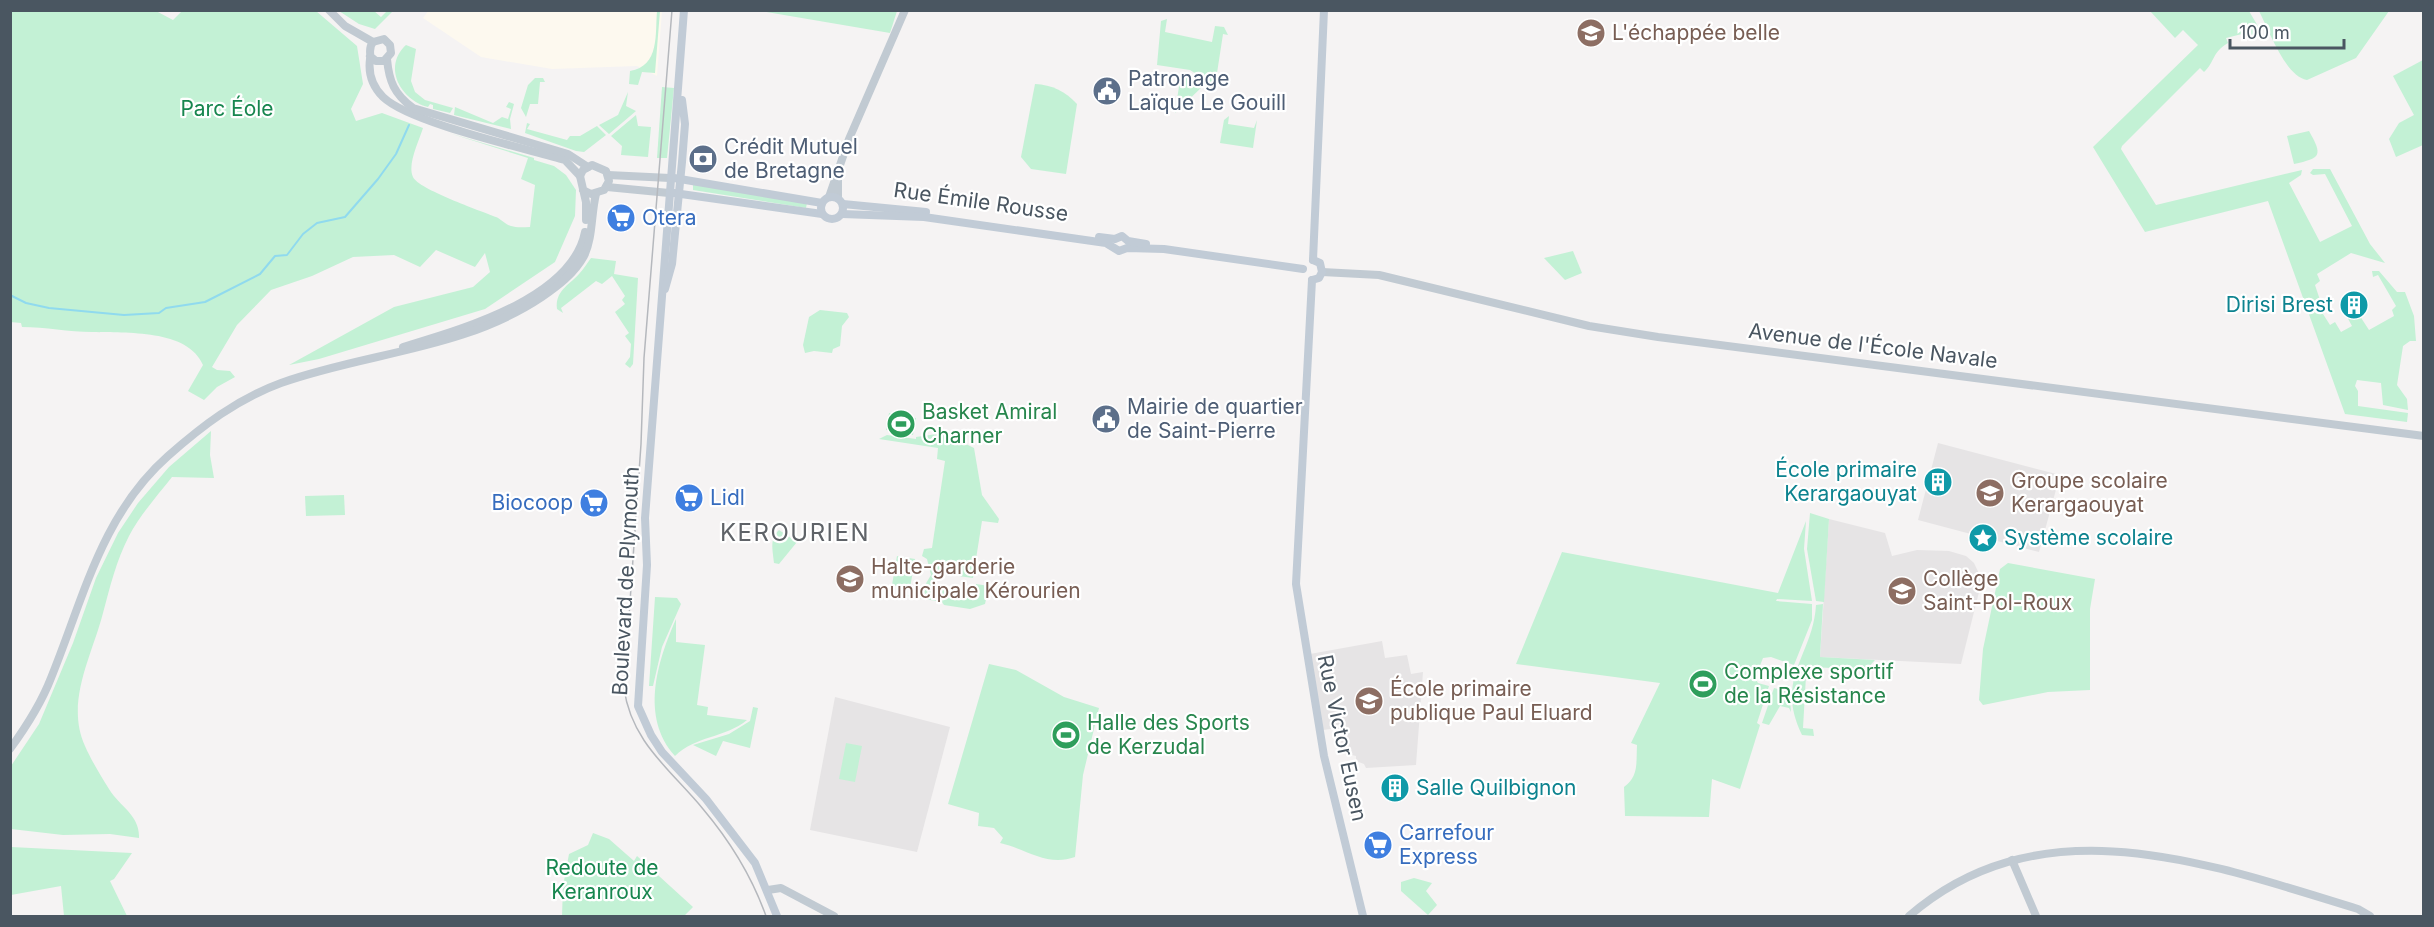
<svg xmlns="http://www.w3.org/2000/svg" width="2434" height="927" font-family="Inter,sans-serif">
<style>
.commercial{fill:#fdf9ef}
.education{fill:#e6e4e5}
.green{fill:#c3f1d5}
.lines{fill:none;stroke-linecap:round;stroke-linejoin:round}
.stream{stroke:#90daee;stroke-width:2}
.tertiary{stroke:#c1cad2;stroke-width:8}
.secondary{stroke:#c1cbd6;stroke-width:8}
.tram{stroke:#b5b8bd;stroke-width:1.5}
.labels{text-anchor:middle;stroke-width:4.5;stroke-linejoin:round;paint-order:stroke}
.education-label{font-size:21px;fill:#785e54;stroke:#fff;text-anchor:start}
.service-label{font-size:21px;fill:#4e5e75;stroke:#fff;text-anchor:start}
.park-label{font-size:21px;fill:#17864f;stroke:#fff}
.street-label{font-size:21px;fill:#4a5661;stroke:#fff}
.shop-label{font-size:21px;fill:#366cbe;stroke:#fff;text-anchor:start}
.culture-label{font-size:21px;fill:#0d838f;stroke:#fff;text-anchor:end}
.leisure-label{font-size:21px;fill:#27864d;stroke:#fff;text-anchor:start}
.quarter-label{font-size:24px;letter-spacing:1.5px;fill:#5f6368;stroke:#fff}
</style>
<rect width="100%" height="100%" fill="#f5f3f3"/>
<polygon class="commercial" points="429,10 662,11 657,76 637,66 552,69 481,57 423,18"/>
<g class="education">
<polygon points="1938,443 2060,475 2039,552 1918,520"/>
<polygon points="1829,519 1885,533 1892,556 1917,550 1949,551 1966,556 1974,563 1982,580 1961,664 1820,657"/>
<polygon points="1382,641 1385,658 1407,655 1411,674 1423,672 1416,765 1366,768 1364,764 1356,761 1356,756 1344,753 1338,728 1323,730 1310,654"/>
<polygon points="835,697 950,727 917,852 810,830"/>
</g>
<g class="green">
<polygon points="754,10 897,10 897,11 890,33"/>
<path d="M 2206,10 L 2249,11 L 2259,28 L 2257,36 L 2252,37 L 2250,32 L 2226,38 L 2228,43 C 2212,52 2215,62 2204,72 L 2200,68 L 2122,146 L 2121,149 L 2156,205 L 2302,170 L 2301,175 L 2289,183 L 2320,242 L 2352,226 L 2325,174 L 2313,175 L 2310,173 L 2313,169 L 2330,169 L 2370,244 L 2385,263 L 2351,253 L 2317,274 L 2320,281 L 2315,285 L 2320,300 L 2327,298 L 2332,306 L 2323,314 L 2330,325 L 2335,322 L 2341,332 L 2352,326 L 2346,315 L 2356,310 L 2369,330 L 2394,316 L 2392,310 L 2396,306 L 2378,275 L 2373,277 L 2372,271 L 2379,271 L 2397,292 L 2405,292 L 2414,316 L 2416,341 L 2410,341 L 2403,346 L 2397,385 L 2407,399 L 2408,410 L 2383,405 L 2381,383 L 2357,380 L 2355,386 L 2358,391 L 2358,406 L 2408,413 L 2407,422 L 2345,414 L 2268,201 L 2145,232 L 2093,147 L 2198,45 L 2183,30 L 2175,38 L 2150,11 Z"/>
<path d="M 10,11 L 156,11 L 173,20 L 182,11 L 316,11 L 357,46 L 363,84 L 351,109 L 356,121 L 382,113 L 423,128 C 419,141 407,165 413,177 C 418,189 481,211 496,217 C 501,219 506,225 511,226 C 517,228 524,227 530,227 L 535,185 L 521,179 L 528,158 L 449,133 L 534,158 L 534,160 L 554,166 L 566,175 L 576,190 L 575,216 L 555,262 L 485,309 L 319,359 L 289,365 L 394,307 L 473,287 L 490,272 L 485,253 L 475,267 L 436,250 L 420,267 L 394,255 L 353,257 L 312,276 L 271,290 L 237,325 L 212,367 L 217,370 L 230,371 L 235,377 L 217,387 L 204,400 L 188,391 L 203,365 C 188,329 126,333 92,332 C 69,332 45,327 22,327 L 21,323 L 10,322 Z"/>
<polygon points="339,11 374,11 381,17 387,11 393,11 375,29 359,24"/>
<path d="M 657,11 L 660,11 L 655,73 L 642,72 L 638,85 L 629,84 L 630,71 C 660,66 655,34 657,11 Z"/>
<path d="M 2259,11 L 2389,11 L 2356,58 L 2307,80 C 2285,76 2269,30 2259,11 Z"/>
<polygon points="1167,19 1165,32 1212,42 1215,26 1224,27 1228,35 1223,34 1215,86 1190,70 1157,65 1161,21"/>
<path d="M 406,45 L 416,49 L 411,81 L 415,92 L 425,100 L 453,108 L 450,113 L 433,109 L 433,105 L 430,104 L 428,107 C 401,100 382,67 406,45 Z"/>
<polygon points="2423,60 2423,145 2396,157 2389,139 2399,123 2414,115 2393,76"/>
<polygon points="1181,73 1191,74 1205,84 1175,113"/>
<polygon points="535,78 543,78 545,82 540,82 538,104 530,104 526,117 521,108 528,85"/>
<path d="M 1035,84 C 1052,85 1065,91 1077,104 L 1066,174 L 1031,169 L 1021,157 Z"/>
<polygon points="662,87 674,88 667,158 657,158"/>
<polygon points="628,92 626,106 636,111 609,134 599,125 618,115"/>
<polygon points="509,102 514,104 510,119 511,129 454,115 455,107 493,123 502,117 508,119 511,109 506,107"/>
<polygon points="636,115 638,126 651,127 648,157 621,155 622,146 611,136"/>
<polygon points="1229,116 1228,124 1254,128 1257,120 1253,148 1220,143 1224,120"/>
<polygon points="527,123 530,124 527,129 567,140 570,136 580,136 597,126 606,135 584,152 576,151 525,133"/>
<path d="M 2309,131 C 2323,156 2321,158 2294,164 L 2287,136 Z"/>
<polygon points="693,184 807,203 806,208 693,190"/>
<polygon points="1573,251 1582,273 1565,280 1544,258"/>
<path d="M 591,258 L 616,261 L 614,274 L 638,278 L 633,364 L 630,368 L 625,364 L 630,357 L 631,344 L 625,336 L 629,333 L 615,312 L 625,304 L 622,300 L 625,296 L 612,276 L 602,284 L 596,281 L 561,308 L 563,313 L 557,309 C 555,291 568,286 579,274 C 584,269 587,263 591,258 Z"/>
<polygon points="820,310 847,313 849,317 842,326 840,346 833,349 832,353 814,351 805,353 803,345 809,317"/>
<polygon points="889,413 916,418 913,435 886,430"/>
<path d="M 211,431 L 210,455 L 214,478 L 172,477 C 157,496 140,515 129,536 C 116,561 110,587 103,613 C 92,656 65,702 85,746 C 91,760 101,776 109,789 C 120,807 140,815 139,838 L 110,834 L 63,835 L 11,829 L 11,766 L 39,724 L 73,643 L 96,578 L 118,533 L 138,503 L 169,467 Z"/>
<polygon points="944,433 974,448 982,495 999,519 998,523 982,521 973,578 936,573 934,586 975,592 976,584 989,586 985,604 970,609 944,605 942,602 907,596 922,590 931,575 927,559 922,556 924,549 932,548 945,461 937,459 938,448 879,439 887,435 916,439 916,437"/>
<polygon points="344,495 345,515 306,516 305,496"/>
<polygon points="1810,513 1829,519 1824,602 1816,601 1807,549"/>
<path d="M 1806,521 L 1804,549 L 1812,601 L 1777,599 L 1776,601 L 1812,604 L 1812,620 L 1794,665 L 1771,657 L 1763,658 L 1755,678 L 1758,683 L 1769,686 L 1757,723 L 1760,725 L 1740,789 L 1712,779 L 1709,817 L 1625,816 L 1624,787 C 1639,776 1636,763 1637,745 L 1631,743 L 1660,683 L 1516,664 L 1562,552 L 1778,593 Z"/>
<path d="M 779,530 L 797,542 L 779,564 L 774,563 C 773,550 769,539 779,530 Z"/>
<polygon points="897,556 915,559 910,588 892,585"/>
<polygon points="2008,563 2095,579 2090,609 2090,690 2048,692 1983,705 1979,700 1983,649 2000,569"/>
<polygon points="655,597 677,598 681,604 662,647 653,686 649,686"/>
<path d="M 1823,604 L 1820,657 L 1875,660 L 1866,670 L 1813,667 L 1813,676 L 1806,676 L 1803,728 L 1813,729 L 1814,736 L 1802,735 C 1774,678 1813,656 1816,605 Z"/>
<path d="M 676,619 L 676,642 L 705,645 L 697,705 L 708,707 L 707,715 L 747,720 C 725,738 695,736 675,756 C 640,717 657,662 676,619 Z"/>
<path d="M 989,664 L 1016,670 L 1064,697 L 1099,708 L 1083,775 L 1075,857 C 1047,867 1027,849 1000,843 L 1003,838 L 994,828 L 978,826 L 979,813 L 948,804 Z"/>
<polygon points="1787,685 1789,685 1791,712 1789,708 1780,706 1769,725 1762,723 1774,688 1782,690"/>
<polygon points="753,707 758,708 750,748 723,741 716,756 693,745 729,734 750,721"/>
<polygon points="846,743 862,746 855,782 839,779"/>
<polygon points="593,833 609,839 634,861 637,856 693,907 684,916 562,916 563,886 569,854 588,845"/>
<polygon points="11,847 132,853 114,879 110,881 127,916 64,916 61,886 11,895"/>
<polygon points="1414,878 1432,883 1426,891 1437,905 1428,915 1401,891 1401,882"/>
</g>
<g class="lines">
<polyline class="stream" points="10,295 26,303 49,308 124,315 159,313 166,308 205,302 260,274 275,256 287,255 303,234 317,223 345,217 378,179 396,154 409,125"/>
<g class="tertiary">
<polyline points="329,10 345,26 373,42"/>
<path d="M 370,56 L 376,61 L 384,61 L 391,53 L 390,45 L 384,39 L 373,42 C 368,48 371,52 370,59 C 368,74 372,86 383,97 C 410,123 524,148 565,160 L 580,176"/>
<path d="M 387,59 C 389,81 394,94 413,108 L 568,154 L 588,167"/>
<polyline points="608,175 670,178"/>
<polyline points="607,187 669,193"/>
<polyline points="583,190 591,194 604,190 609,181 606,171 592,165 583,170 580,176 586,202 586,220"/>
<polyline points="829,197 849,139 905,10"/>
<polyline points="838,198 838,180"/>
<polyline points="1322,272 1379,275 1589,326 1658,337 2424,436"/>
<path d="M 403,347 C 459,330 572,299 585,232"/>
<path d="M 10,749 C 26,727 41,704 51,678 C 83,600 101,515 168,456 C 202,426 237,399 281,383 C 368,352 463,350 542,297 C 558,286 574,274 584,256 C 593,238 591,214 596,194"/>
<polyline points="2012,860 2036,916"/>
<polyline points="768,890 781,888 834,916"/>
<path d="M 1909,916 C 2042,801 2210,864 2358,909 L 2370,916"/>
</g>
<g class="secondary">
<polyline points="684,10 645,518 647,565 638,706 651,735 662,752 706,799 755,863 777,916"/>
<polyline points="674,178 822,203"/>
<polyline points="674,193 822,214"/>
<circle cx="832" cy="208" r="11"/>
<polyline points="843,204 926,212"/>
<polyline points="842,214 924,217 1106,243 1119,251 1127,248 1164,249 1303,269"/>
<polyline points="1099,237 1115,239 1122,236 1128,241 1146,244"/>
<polyline points="1313,260 1324,10"/>
<polyline points="1312,280 1296,584 1324,756 1363,916"/>
<polyline points="1312,280 1319,278 1322,272 1320,263 1313,260"/>
<polyline points="665,289 672,264 682,162 685,124 682,100"/>
</g>
<path class="tram" d="M 672,10 L 644,358 L 641,444 L 624,688 C 631,742 671,770 703,809 C 730,841 752,877 766,916"/>
</g>
<defs>
<g id="school-disc" transform="scale(1.5)"><circle r="9.5" fill="#8d6e63" stroke="#fff"/><path d="M0-5L7-2L0 1L-7-2ZM-4 1L0 2.5L4 1V4Q0 6-4 4Z" fill="#fff"/></g>
<g id="civic-disc" transform="scale(1.5)"><circle r="9.5" fill="#5c6f8a" stroke="#fff"/><path d="M-.6-6.5H3V-4.5H.6V-3L4-1V1h2V6H-6V1h2V-1L-.6-3ZM-1.2 2.5V6h2.4V2.5Z" fill="#fff"/></g>
<g id="bank-disc" transform="scale(1.5)"><circle r="9.5" fill="#5c6f8a" stroke="#fff"/><path d="M-6-4H6V4H-6ZM0-2.3a2.3 2.3 0 1 0 0 4.6a2.3 2.3 0 1 0 0-4.6Z" fill="#fff"/></g>
<g id="supermarket-disc" transform="scale(1.5)"><circle r="9.5" fill="#3f7fe0" stroke="#fff"/><path d="M-6-5.5h2.5l.6 2H6L4.5 2H-2.5L-4.4-4H-6ZM-1.5 3.2a1.3 1.3 0 1 0 .1 0ZM3 3.2a1.3 1.3 0 1 0 .1 0Z" fill="#fff"/></g>
<g id="building-disc" transform="scale(1.5)"><circle r="9.5" fill="#0f9aa8" stroke="#fff"/><path d="M-4-6H4V6H1V3H-1V6H-4ZM-2.5-4.3h1.7v1.8h-1.7ZM.8-4.3h1.7v1.8H.8ZM-2.5-1h1.7V.8h-1.7ZM.8-1h1.7V.8H.8Z" fill="#fff"/></g>
<g id="stadium-disc" transform="scale(1.5)"><circle r="9.5" fill="#2e9e5b" stroke="#fff"/><path d="M0-5a6.5 5 0 1 0 0 10a6.5 5 0 1 0 0-10ZM-3.5-1.8h7v3.6h-7Z" fill="#fff"/></g>
<g id="sight-disc" transform="scale(1.5)"><circle r="9.5" fill="#0f9aa8" stroke="#fff"/><path d="M0-6L1.8-2.2L6-1.7L2.9 1.2L3.7 5.4L0 3.3L-3.7 5.4L-2.9 1.2L-6-1.7L-1.8-2.2Z" fill="#fff"/></g>
</defs>
<g fill-rule="evenodd">
<use href="#school-disc" x="1591" y="33"/>
<use href="#civic-disc" x="1107" y="91"/>
<use href="#bank-disc" x="703" y="159"/>
<use href="#supermarket-disc" x="621" y="218"/>
<use href="#building-disc" x="2354" y="305"/>
<use href="#civic-disc" x="1106" y="419"/>
<use href="#stadium-disc" x="901" y="424"/>
<use href="#building-disc" x="1938" y="482"/>
<use href="#school-disc" x="1990" y="493"/>
<use href="#supermarket-disc" x="689" y="498"/>
<use href="#supermarket-disc" x="594" y="503"/>
<use href="#sight-disc" x="1983" y="538"/>
<use href="#school-disc" x="850" y="579"/>
<use href="#school-disc" x="1902" y="591"/>
<use href="#stadium-disc" x="1703" y="684"/>
<use href="#school-disc" x="1369" y="701"/>
<use href="#stadium-disc" x="1066" y="735"/>
<use href="#building-disc" x="1395" y="788"/>
<use href="#supermarket-disc" x="1378" y="845"/>
</g>
<g class="labels">
<g class="education-label">
<text x="1612" y="40">L'échappée belle</text>
<text x="2011" y="488">Groupe scolaire<tspan x="2011" dy="24">Kerargaouyat</tspan></text>
<text x="871" y="574">Halte-garderie<tspan x="871" dy="24">municipale Kérourien</tspan></text>
<text x="1923" y="586">Collège<tspan x="1923" dy="24">Saint-Pol-Roux</tspan></text>
<text x="1390" y="696">École primaire<tspan x="1390" dy="24">publique Paul Eluard</tspan></text>
</g>
<g class="service-label">
<text x="1128" y="86">Patronage<tspan x="1128" dy="24">Laïque Le Gouill</tspan></text>
<text x="724" y="154">Crédit Mutuel<tspan x="724" dy="24">de Bretagne</tspan></text>
<text x="1127" y="414">Mairie de quartier<tspan x="1127" dy="24">de Saint-Pierre</tspan></text>
</g>
<g class="park-label">
<text x="227" y="116">Parc Éole</text>
<text x="602" y="875">Redoute de<tspan x="602" dy="24">Keranroux</tspan></text>
</g>
<g class="street-label">
<text transform="translate(981 202) rotate(8)" y="7">Rue Émile Rousse</text>
<text transform="translate(1873 346) rotate(7)" y="7">Avenue de l'École Navale</text>
<text transform="translate(626 581) rotate(-87)" y="7">Boulevard de Plymouth</text>
<text transform="translate(1342 738) rotate(78)" y="7">Rue Victor Eusen</text>
</g>
<g class="shop-label">
<text x="642" y="225">Otera</text>
<text x="710" y="505">Lidl</text>
<text x="573" y="510" text-anchor="end">Biocoop</text>
<text x="1399" y="840">Carrefour<tspan x="1399" dy="24">Express</tspan></text>
</g>
<g class="culture-label">
<text x="2333" y="312">Dirisi Brest</text>
<text x="1917" y="477">École primaire<tspan x="1917" dy="24">Kerargaouyat</tspan></text>
<text x="2004" y="545" text-anchor="start">Système scolaire</text>
<text x="1416" y="795" text-anchor="start">Salle Quilbignon</text>
</g>
<g class="leisure-label">
<text x="922" y="419">Basket Amiral<tspan x="922" dy="24">Charner</tspan></text>
<text x="1724" y="679">Complexe sportif<tspan x="1724" dy="24">de la Résistance</tspan></text>
<text x="1087" y="730">Halle des Sports<tspan x="1087" dy="24">de Kerzudal</tspan></text>
</g>
<g class="quarter-label">
<text x="795" y="541">KEROURIEN</text>
</g>
</g>
<rect width="2434" height="927" fill="none" stroke="#4a5661" stroke-width="24"/>
<path d="M2230 39v9h114v-9" fill="none" stroke="#4a5661" stroke-width="3"/>
<text x="2239" y="39" font-size="18" fill="#4a5661" stroke="#ffffff" stroke-width="4.5" paint-order="stroke">100 m</text>
</svg>
